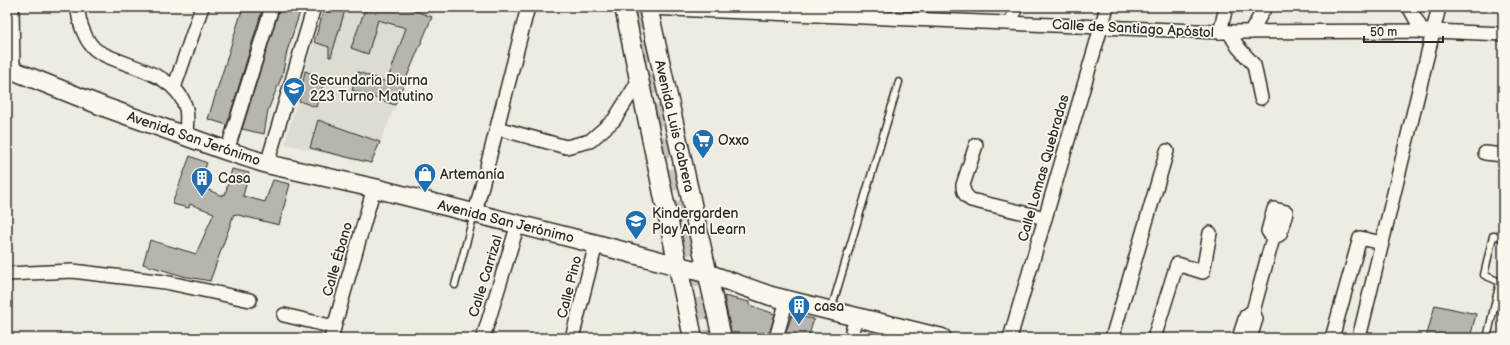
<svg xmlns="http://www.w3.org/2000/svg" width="1510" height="345" font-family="'Balsamiq Sans',sans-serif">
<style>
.built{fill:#dedbd1}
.building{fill:#b8b5ae;stroke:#2b2b2b}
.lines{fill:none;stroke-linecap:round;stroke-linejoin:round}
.highway-tunnel{stroke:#c7c5bc;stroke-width:22;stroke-dasharray:22 11;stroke-linecap:butt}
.lane-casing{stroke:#2b2b2b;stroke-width:9}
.street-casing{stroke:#2b2b2b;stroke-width:16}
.secondary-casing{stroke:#2b2b2b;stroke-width:21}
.lane{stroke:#fbf7ec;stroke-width:6}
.street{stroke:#fbf7ec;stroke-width:13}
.secondary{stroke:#fbf7ec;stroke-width:18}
.labels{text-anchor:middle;stroke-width:3.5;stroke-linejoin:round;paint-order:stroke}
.street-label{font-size:14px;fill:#2b2b2b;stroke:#fbf7ec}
.poi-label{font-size:14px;fill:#2b2b2b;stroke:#fbf7ec;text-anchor:start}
</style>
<rect width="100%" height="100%" fill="#eeebe0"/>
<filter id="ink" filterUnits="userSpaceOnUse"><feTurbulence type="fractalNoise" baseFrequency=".025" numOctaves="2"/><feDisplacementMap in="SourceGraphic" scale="8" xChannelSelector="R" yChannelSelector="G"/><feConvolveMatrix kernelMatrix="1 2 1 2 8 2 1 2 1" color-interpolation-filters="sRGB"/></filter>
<g filter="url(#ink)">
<polygon class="built" points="325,7 434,7 432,17 371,164 285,144 309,57"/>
<g class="building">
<polygon points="243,7 263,7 227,125 208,119"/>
<polygon points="280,7 301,9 287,51 282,76 268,110 264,134 242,129"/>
<polygon points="325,7 346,7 331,57 329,57 329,47 314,42"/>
<polygon points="366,7 405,7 432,17 395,105 352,90 358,72 387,82 406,28 378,20 368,54 351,48"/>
<polygon points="305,71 325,79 316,107 299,101"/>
<polygon points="318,120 380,142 371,163 310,148"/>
<polygon points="190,156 207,163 198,185 222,196 223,194 225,195 232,169 249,173 243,196 265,202 273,180 290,184 279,225 234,214 210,281 183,276 143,264 150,240 196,254 214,213 190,204 189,208 172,204"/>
<polygon points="724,296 749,302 749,305 775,314 768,338 732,338"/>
<polygon points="1435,305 1476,314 1470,338 1426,338"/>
<polygon points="792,315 814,319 808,338 785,334"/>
</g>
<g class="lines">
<polyline class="highway-tunnel" points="638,7 713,338"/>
<g class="lane-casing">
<g id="lane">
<polyline points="455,285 474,214"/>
<polyline points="831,310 899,82"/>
<polyline points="1487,338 1500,282 1484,275 1493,236 1503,237"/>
</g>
</g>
<g class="street-casing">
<g id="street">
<polyline points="12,7 13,70"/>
<path d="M 78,7 C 78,21 86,45 99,52 C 127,68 177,72 186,109 C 188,117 186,128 186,136"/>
<polyline points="1409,7 1423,32"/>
<polyline points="648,8 1220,32 1434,31 1503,34"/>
<polyline points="1012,22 1015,7"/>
<polyline points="1220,32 1226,7"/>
<polyline points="1229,32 1238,47 1254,65 1261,98"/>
<polyline points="1251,32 1265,7"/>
<polyline points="174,88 202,7"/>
<polyline points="497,128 566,147 590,141 614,120 640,79"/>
<path d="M 976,145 L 963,185 C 963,193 966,196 971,200 L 1045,218"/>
<polyline points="227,151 272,7"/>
<polyline points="1485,153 1503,155"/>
<polyline points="267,164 314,7"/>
<polyline points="475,213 528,7"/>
<polyline points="7,274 72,271 165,282 250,300"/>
<polyline points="284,315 334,327"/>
<polyline points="331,338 374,188"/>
<polyline points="483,338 518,224"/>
<polyline points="572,338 596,244"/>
<polyline points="776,338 787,300"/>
<polyline points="850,338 856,318"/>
<polyline points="1010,338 1107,7"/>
<polyline points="1112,338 1167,151"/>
<polyline points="1154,338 1177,264 1203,272 1210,233"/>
<polyline points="1239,338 1246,316 1253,311"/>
<polyline points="1250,338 1256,319 1253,311 1273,238 1280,234 1286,212 1274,209 1268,231 1273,238"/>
<polyline points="1332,338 1360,238 1382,243"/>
<polyline points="1359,338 1439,7"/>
</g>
</g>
<g class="secondary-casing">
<g id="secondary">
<polyline points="624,7 693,338"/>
<polyline points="648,7 722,338"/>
<polyline points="7,68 107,108 227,151 267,164 374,188 596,244 709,274 771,296 942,338"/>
</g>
</g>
<use href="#lane" class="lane"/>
<use href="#street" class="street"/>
<use href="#secondary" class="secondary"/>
</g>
</g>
<defs>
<g id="school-pin" transform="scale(1.15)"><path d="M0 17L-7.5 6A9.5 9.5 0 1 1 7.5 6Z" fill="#1f6fb2" stroke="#fbf7ec"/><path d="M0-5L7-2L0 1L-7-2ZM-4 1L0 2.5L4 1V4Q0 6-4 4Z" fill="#fff"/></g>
<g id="supermarket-pin" transform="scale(1.15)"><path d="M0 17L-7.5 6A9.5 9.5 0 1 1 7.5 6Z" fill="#1f6fb2" stroke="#fbf7ec"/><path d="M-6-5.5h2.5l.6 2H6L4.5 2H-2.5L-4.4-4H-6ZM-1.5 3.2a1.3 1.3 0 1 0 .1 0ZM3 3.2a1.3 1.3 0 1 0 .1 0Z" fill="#fff"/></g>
<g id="shop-pin" transform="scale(1.15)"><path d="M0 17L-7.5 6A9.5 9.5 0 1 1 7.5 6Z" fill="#1f6fb2" stroke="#fbf7ec"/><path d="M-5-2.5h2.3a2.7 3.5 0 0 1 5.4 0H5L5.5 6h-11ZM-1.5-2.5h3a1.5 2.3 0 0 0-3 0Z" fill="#fff"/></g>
<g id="building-pin" transform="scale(1.15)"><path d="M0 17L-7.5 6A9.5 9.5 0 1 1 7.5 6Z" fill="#1f6fb2" stroke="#fbf7ec"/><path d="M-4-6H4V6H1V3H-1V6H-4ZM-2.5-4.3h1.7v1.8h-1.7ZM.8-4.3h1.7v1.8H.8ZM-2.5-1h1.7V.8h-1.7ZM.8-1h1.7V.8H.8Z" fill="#fff"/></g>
</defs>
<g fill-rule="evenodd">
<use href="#school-pin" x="294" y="88"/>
<use href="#supermarket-pin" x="703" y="140"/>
<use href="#shop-pin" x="425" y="174"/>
<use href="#building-pin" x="202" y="178"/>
<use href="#school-pin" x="636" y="221"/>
<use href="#building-pin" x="799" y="306"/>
</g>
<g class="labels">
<g class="street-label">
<text transform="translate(1133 28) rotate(3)" y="5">Calle de Santiago Apóstol</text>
<text transform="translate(675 126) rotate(77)" y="5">Avenida Luis Cabrera</text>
<text transform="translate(194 138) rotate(19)" y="5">Avenida San Jerónimo</text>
<text transform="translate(1043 168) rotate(-74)" y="5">Calle Lomas Quebradas</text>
<text transform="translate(506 221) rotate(14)" y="5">Avenida San Jerónimo</text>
<text transform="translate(337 259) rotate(-74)" y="5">Calle Ébano</text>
<text transform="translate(485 276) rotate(-73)" y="5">Calle Carrizal</text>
<text transform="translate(569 287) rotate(-76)" y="5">Calle Pino</text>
</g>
<g class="poi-label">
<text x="310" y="85">Secundaria Diurna<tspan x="310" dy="16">223 Turno Matutino</tspan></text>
<text x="718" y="145">Oxxo</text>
<text x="440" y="179">Artemanía</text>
<text x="218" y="183">Casa</text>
<text x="652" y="218">Kindergarden<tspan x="652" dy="16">Play And Learn</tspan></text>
<text x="814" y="311">casa</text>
</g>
</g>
<rect width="1510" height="345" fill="none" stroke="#fbf7ec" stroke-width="24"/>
<rect x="12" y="12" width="1486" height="321" fill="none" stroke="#2b2b2b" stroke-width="1.5" filter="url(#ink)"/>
<path d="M1364 36v6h79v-6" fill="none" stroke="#2b2b2b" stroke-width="2"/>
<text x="1370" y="36" font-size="12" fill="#2b2b2b" stroke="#fbf7ec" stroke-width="3" paint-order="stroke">50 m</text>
</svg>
